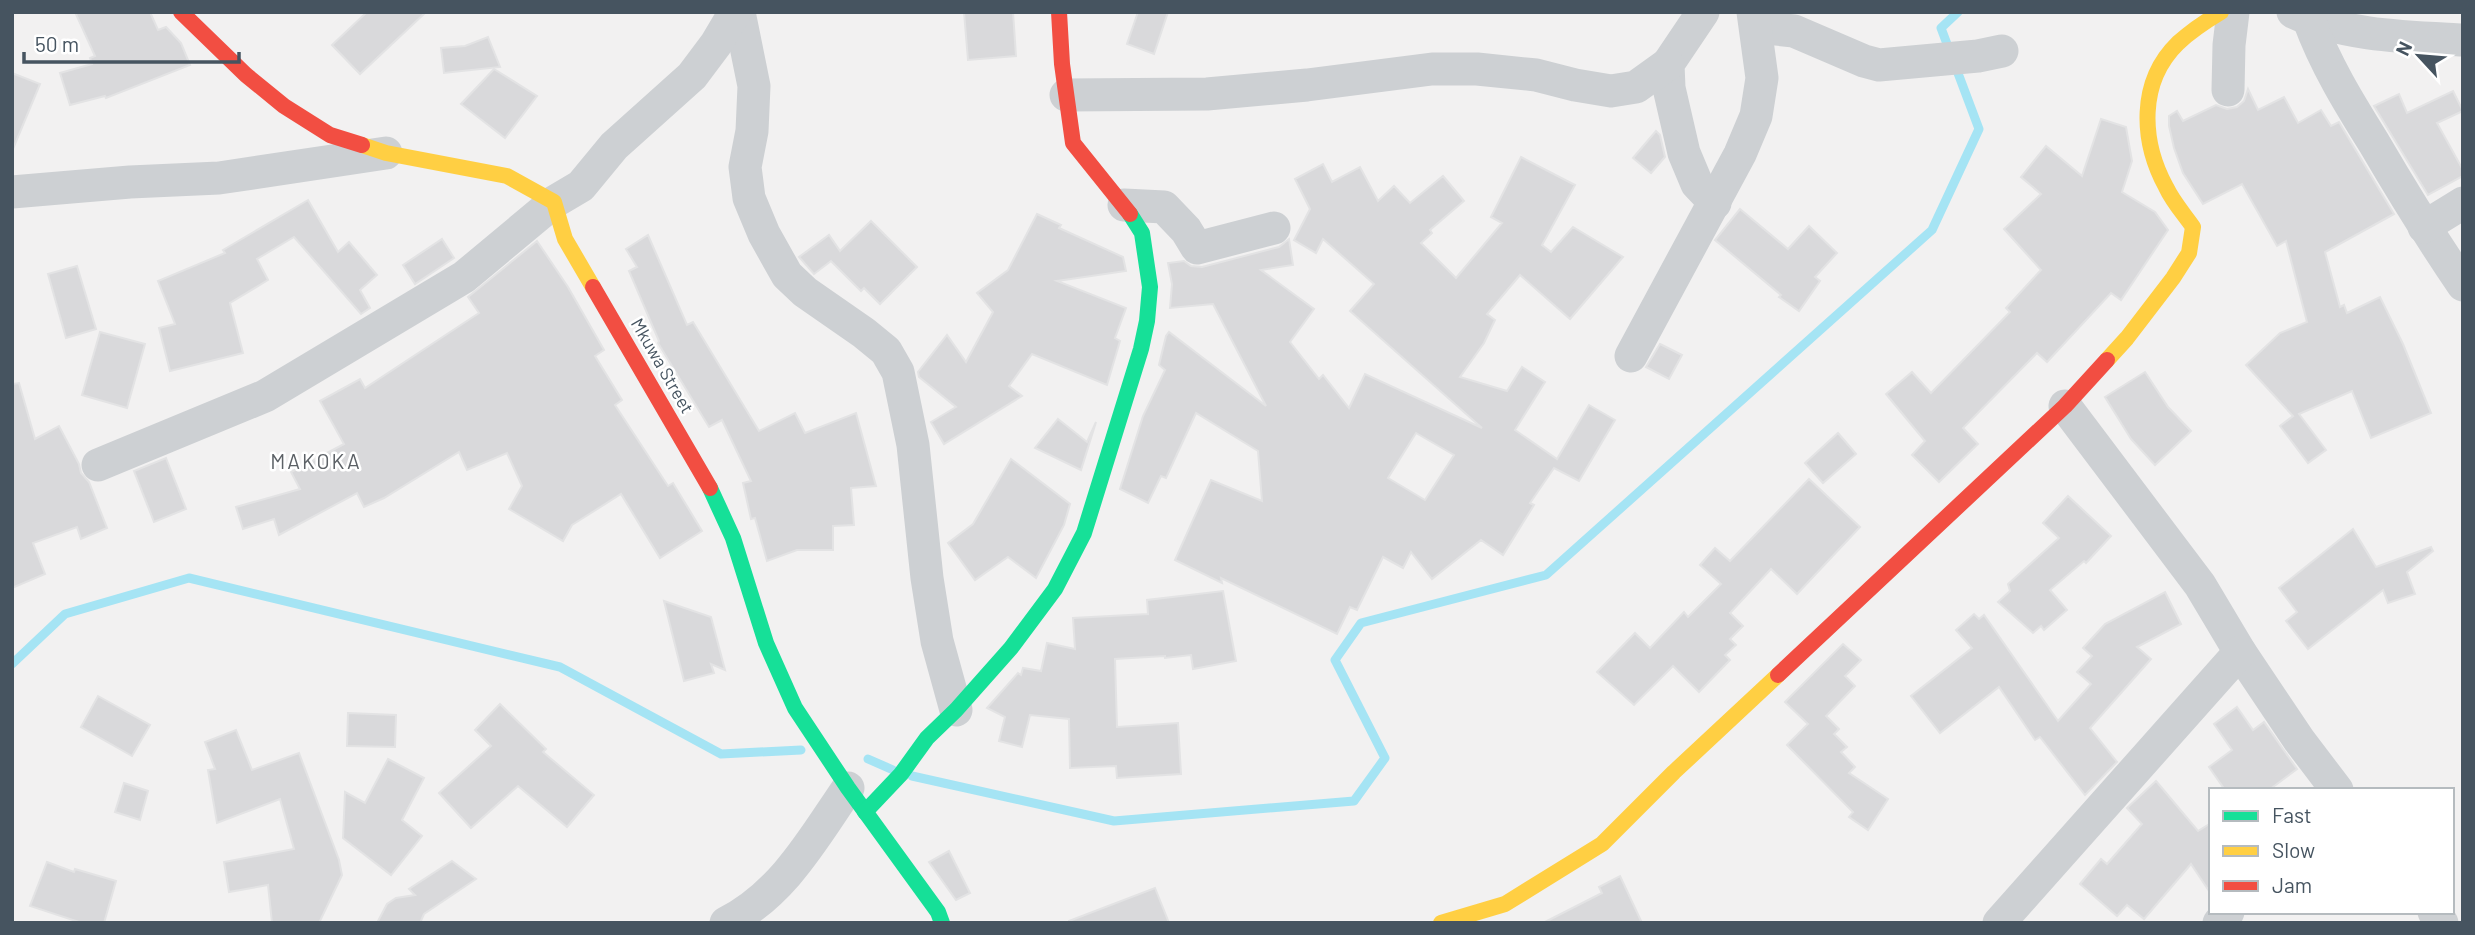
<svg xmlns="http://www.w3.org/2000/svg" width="2475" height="935" font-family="Barlow,sans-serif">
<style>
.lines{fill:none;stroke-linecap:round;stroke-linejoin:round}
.stream{stroke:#a5e4f4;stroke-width:9}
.building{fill:#d9d9db;stroke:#e3e3e4;stroke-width:2;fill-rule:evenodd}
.street{stroke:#cdd0d3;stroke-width:33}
.fast{stroke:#16e098;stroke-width:16}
.slow{stroke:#ffcf43;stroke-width:16}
.jam{stroke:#f24e42;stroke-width:16}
.labels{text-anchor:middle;stroke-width:5;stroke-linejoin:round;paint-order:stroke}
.street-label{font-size:18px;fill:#465460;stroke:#fff}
.quarter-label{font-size:21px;letter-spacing:2px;fill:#5c6166;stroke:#fff}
</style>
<rect width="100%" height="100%" fill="#f2f1f1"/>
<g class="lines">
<g class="stream">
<polyline points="12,664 65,614 189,578 560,667 721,754 801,750"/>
<polyline points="868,759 893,770"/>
<polyline points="912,776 1114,821 1354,801 1385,758 1335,660 1361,623 1546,575 1932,230 1979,129 1941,28 1958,12"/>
</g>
</g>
<g class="building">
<polygon points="75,12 150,12 158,30 166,27 181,43 190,65 106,98 105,96 70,105 60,73 92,64 90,58 95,56"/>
<polygon points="367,12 426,12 360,74 332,45"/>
<polygon points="964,12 1013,12 1016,56 968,60"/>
<polygon points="1138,12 1168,12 1154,54 1127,44"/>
<polygon points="488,37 500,67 444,73 441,48 465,46"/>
<polygon points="494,69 537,96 505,138 461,104"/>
<polygon points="12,73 40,84 13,149 12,149"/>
<polygon points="2248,89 2258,110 2284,97 2298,123 2321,110 2331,126 2339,122 2394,214 2325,252 2340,307 2344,305 2347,313 2380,297 2403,344 2431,413 2371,438 2352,391 2299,414 2326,450 2308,463 2280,426 2293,416 2246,365 2280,333 2307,322 2286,241 2277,246 2242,184 2203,204 2183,173 2174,148 2169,126 2169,116 2177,111 2183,121 2216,105 2227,109 2237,107 2244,101"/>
<polygon points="2453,91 2463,111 2437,123 2463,170 2463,176 2428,195 2374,106 2399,94 2407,113"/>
<polygon points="2101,119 2126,127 2132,161 2122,192 2155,212 2168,230 2121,300 2111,293 2047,362 2037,353 1963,428 1978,444 1939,482 1912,455 1925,441 1886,394 1912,372 1931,393 2010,312 2006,308 2041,270 2004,229 2041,194 2021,177 2046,146 2082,176"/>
<polygon points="1656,131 1660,135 1665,157 1651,173 1633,158"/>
<path d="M 1521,157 L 1575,185 L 1542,245 L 1551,252 L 1573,227 L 1623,257 L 1570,319 L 1520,275 L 1487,314 L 1495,320 L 1484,343 L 1460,377 L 1507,391 L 1522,367 L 1545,382 L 1515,430 L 1557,459 L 1589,405 L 1615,420 L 1579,481 L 1554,468 L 1530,503 L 1534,505 L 1503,555 L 1481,540 L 1432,579 L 1411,552 L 1403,568 L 1383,557 L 1357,610 L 1350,607 L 1337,634 L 1221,578 L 1222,583 L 1175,560 L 1211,480 L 1262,501 L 1258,451 L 1196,413 L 1166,478 L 1161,476 L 1148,503 L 1120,489 L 1143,416 L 1165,370 L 1159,365 L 1166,336 L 1169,332 L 1266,406 L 1213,304 L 1170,308 L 1172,284 L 1168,263 L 1184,261 L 1191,266 L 1202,267 L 1279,247 L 1289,239 L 1293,265 L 1261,270 L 1314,309 L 1290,342 L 1319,379 L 1323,375 L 1349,408 L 1365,374 L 1482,428 L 1350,311 L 1374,284 L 1323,239 L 1316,253 L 1294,240 L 1310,209 L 1295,179 L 1323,164 L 1332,182 L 1360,167 L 1378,201 L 1394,186 L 1410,203 L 1443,176 L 1464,201 L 1430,230 L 1432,233 L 1421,243 L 1456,278 L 1502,223 L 1491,217 ZM 1416,433 L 1454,455 L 1425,500 L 1388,478 Z"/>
<polygon points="308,200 338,252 349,242 377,275 360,290 370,308 361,314 294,237 257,259 268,280 230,303 243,353 170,371 159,328 175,324 158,281 225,253 223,250"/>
<polygon points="1740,209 1788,249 1809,226 1837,253 1815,277 1820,281 1799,311 1779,297 1781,295 1715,240"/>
<polygon points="1037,214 1061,225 1059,228 1123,257 1126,271 1057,281 1126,308 1115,338 1120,341 1107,385 1032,354 1009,386 1022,396 944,444 931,422 956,407 919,377 918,372 947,335 966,362 993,312 977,293 1008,270"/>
<polygon points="871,221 917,267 880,304 864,288 861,291 831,261 814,274 799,257 829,235 840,251"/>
<polygon points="648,235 687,325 693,322 759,431 795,413 805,433 856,413 876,486 851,488 854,525 833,526 833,550 797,550 767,561 755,518 751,519 743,483 751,481 722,420 709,427 658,343 659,341 629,271 637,267 626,249"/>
<polygon points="442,239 454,258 415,284 403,265"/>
<polygon points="537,241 568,287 604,350 595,356 622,400 615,405 668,486 673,483 702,531 660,558 621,494 572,525 563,541 509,509 522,486 507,453 467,470 459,452 384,498 364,507 357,493 279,535 274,519 243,529 236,507 300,489 291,472 344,444 320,401 360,379 365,388 479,313 468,297"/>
<polygon points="77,266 96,329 66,338 48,274"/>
<polygon points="100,332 145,344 127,408 82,395"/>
<polygon points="1660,344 1682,355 1669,379 1646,367"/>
<polygon points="2145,372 2168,407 2191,431 2155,465 2131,439 2105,397"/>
<polygon points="19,383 35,439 59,426 79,464 81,473 89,482 107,528 81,539 77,527 33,543 45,574 12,588 12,384"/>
<polygon points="1058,419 1087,442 1096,422 1081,470 1035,448"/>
<polygon points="1838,433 1856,454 1823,483 1805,463"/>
<polygon points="166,458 186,509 154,522 134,471"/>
<polygon points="1011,459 1070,504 1064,525 1036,578 1008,557 975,580 948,543 973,524"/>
<polygon points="1809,479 1860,527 1797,594 1771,569 1730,613 1743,626 1730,639 1736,645 1725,655 1730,660 1699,692 1673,666 1634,705 1597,672 1635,633 1650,648 1684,612 1688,617 1721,584 1700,565 1715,548 1730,561"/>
<polygon points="2068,496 2111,536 2086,563 2084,561 2050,590 2067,610 2044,630 2041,626 2033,633 1998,602 2010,591 2008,584 2059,538 2043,523"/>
<polygon points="2353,529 2376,567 2431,547 2433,551 2407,572 2415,594 2388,603 2383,590 2308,649 2286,621 2297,612 2279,588"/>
<polygon points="1223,591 1236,661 1193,669 1191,655 1165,658 1165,656 1115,659 1117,727 1178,723 1181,774 1117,778 1116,766 1070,768 1069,719 1030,715 1022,747 999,741 1005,717 987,708 1018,673 1021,675 1023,668 1041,671 1047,643 1075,649 1073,618 1148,614 1147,600"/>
<polygon points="2165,592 2181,624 2137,647 2151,659 2090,728 2117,762 2085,795 2040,737 2035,740 1999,687 1940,733 1911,696 1972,648 1956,630 1974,614 1979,619 1984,615 2058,721 2091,684 2077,672 2092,656 2083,648 2105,624"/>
<polygon points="664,601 711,617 725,670 711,664 714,673 684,681"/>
<polygon points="1843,644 1861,660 1845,676 1855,686 1826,716 1839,729 1834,734 1847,747 1841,752 1855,767 1849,773 1888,799 1868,830 1849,817 1853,812 1787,745 1808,724 1785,702"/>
<polygon points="98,696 150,725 132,756 81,727"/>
<polygon points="500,704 546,749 543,752 594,795 567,827 518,786 471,828 439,793 491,746 475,730"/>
<polygon points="2237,707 2253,730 2264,722 2297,769 2269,790 2225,790 2209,767 2232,750 2214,724"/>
<polygon points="348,713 396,715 395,747 347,746"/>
<polygon points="236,730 252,770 299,753 339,860 342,875 319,923 272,923 268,885 229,892 224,862 294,849 280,799 217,823 208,770 215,769 205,742"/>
<polygon points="388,759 424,778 402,820 422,836 391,875 343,838 345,792 365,803"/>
<polygon points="2156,781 2198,831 2211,823 2211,894 2191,864 2144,919 2127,905 2117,916 2080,884 2101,859 2107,864 2142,824 2127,808"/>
<polygon points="124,783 148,791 140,820 115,812"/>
<polygon points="949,851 970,893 956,900 929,862"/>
<polygon points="452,861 476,879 424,914 420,923 377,923 387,904 396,898 415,895 409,889"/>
<polygon points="47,862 74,872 75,869 116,881 104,923 82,923 30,906"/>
<polygon points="1620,876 1642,923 1543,923 1602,893 1599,887"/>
<polygon points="1155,888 1169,923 1069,923 1069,921"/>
</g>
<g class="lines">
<g class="street">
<polyline points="739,12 754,86 752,131 745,167 749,198 764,234 787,275 805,292 864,333 886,351 898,372 913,445 927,578 937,641 956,710"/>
<polyline points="1703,12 1668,64 1669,88 1684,153 1697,184 1715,203"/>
<path d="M 2293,12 C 2344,36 2407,37 2463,40"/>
<path d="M 2309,20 C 2325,64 2349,103 2374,143 C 2402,191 2431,238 2463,285"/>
<polyline points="1756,27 1794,31 1864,61 1879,65 1978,56 2002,51"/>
<polyline points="2228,90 2229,45 2233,12"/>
<polyline points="1066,95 1207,94 1307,85 1432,69 1477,69 1536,75 1575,85 1611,91 1636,87 1668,64"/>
<polyline points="12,192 130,182 219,178 386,153"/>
<polyline points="1124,205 1164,207 1186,230 1197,248 1274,228"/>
<polyline points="2424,227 2463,203"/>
<polyline points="1631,356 1740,154 1756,116 1762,78 1753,12"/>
<polyline points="2065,406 2200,585 2240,652 2299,740 2337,790"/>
<polyline points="98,465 265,396 464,277 554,202 581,186 614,146 692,76 716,44 735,12"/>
<polyline points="2434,912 2442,923"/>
<path d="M 726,923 C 783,894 813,839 848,788"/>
<polyline points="1999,923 2240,652"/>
<polyline points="2219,923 2228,912"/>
</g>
<g class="fast">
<polyline points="710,488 733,538 766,643 795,708 848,788 938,912 942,923"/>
<polyline points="865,812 901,774 927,738 956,710 1011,648 1055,589 1084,533 1141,349 1147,321 1150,287 1142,233 1130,214"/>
</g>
<g class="slow">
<polyline points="362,145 386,153 507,176 554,202 565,239 593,287"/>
<path d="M 2107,360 L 2127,338 L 2173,278 L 2189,253 L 2193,227 C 2184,214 2173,202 2166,187 C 2141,141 2138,82 2178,43 C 2191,31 2206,21 2221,12"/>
<polyline points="1441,923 1505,904 1602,844 1674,772 1778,675"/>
</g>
<g class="jam">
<polyline points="181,12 246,75 284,106 330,135 362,145"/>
<polyline points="1059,12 1062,64 1073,143 1130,214"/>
<polyline points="593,287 710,488"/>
<polyline points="1778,675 2065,406 2107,360"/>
</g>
</g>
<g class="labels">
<g class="street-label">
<text transform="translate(662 366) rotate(60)" y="6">Mkuwa Street</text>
</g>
<g class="quarter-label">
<text x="316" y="469">MAKOKA</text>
</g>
</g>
<rect width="2475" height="935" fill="none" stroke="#465460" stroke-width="28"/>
<rect x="2209" y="788" width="245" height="126" fill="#ffffff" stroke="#b5bbbf" stroke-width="2"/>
<rect x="2223" y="811" width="35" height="10" fill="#16e098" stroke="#b5bbbf" stroke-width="2"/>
<text x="2272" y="823" font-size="21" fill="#465460">Fast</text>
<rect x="2223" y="846" width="35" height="10" fill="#ffcf43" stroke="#b5bbbf" stroke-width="2"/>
<text x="2272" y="858" font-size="21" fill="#465460">Slow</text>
<rect x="2223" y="881" width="35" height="10" fill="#f24e42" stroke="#b5bbbf" stroke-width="2"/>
<text x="2272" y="893" font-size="21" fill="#465460">Jam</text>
<g transform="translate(2419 56) rotate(296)" stroke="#ffffff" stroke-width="5" paint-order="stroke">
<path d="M0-5L12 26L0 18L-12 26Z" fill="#465460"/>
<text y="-10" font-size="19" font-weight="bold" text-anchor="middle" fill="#465460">N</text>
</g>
<path d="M24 52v10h215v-10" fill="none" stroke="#465460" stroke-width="3.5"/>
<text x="35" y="52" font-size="21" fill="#465460" stroke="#ffffff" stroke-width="5" paint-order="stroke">50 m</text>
</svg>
